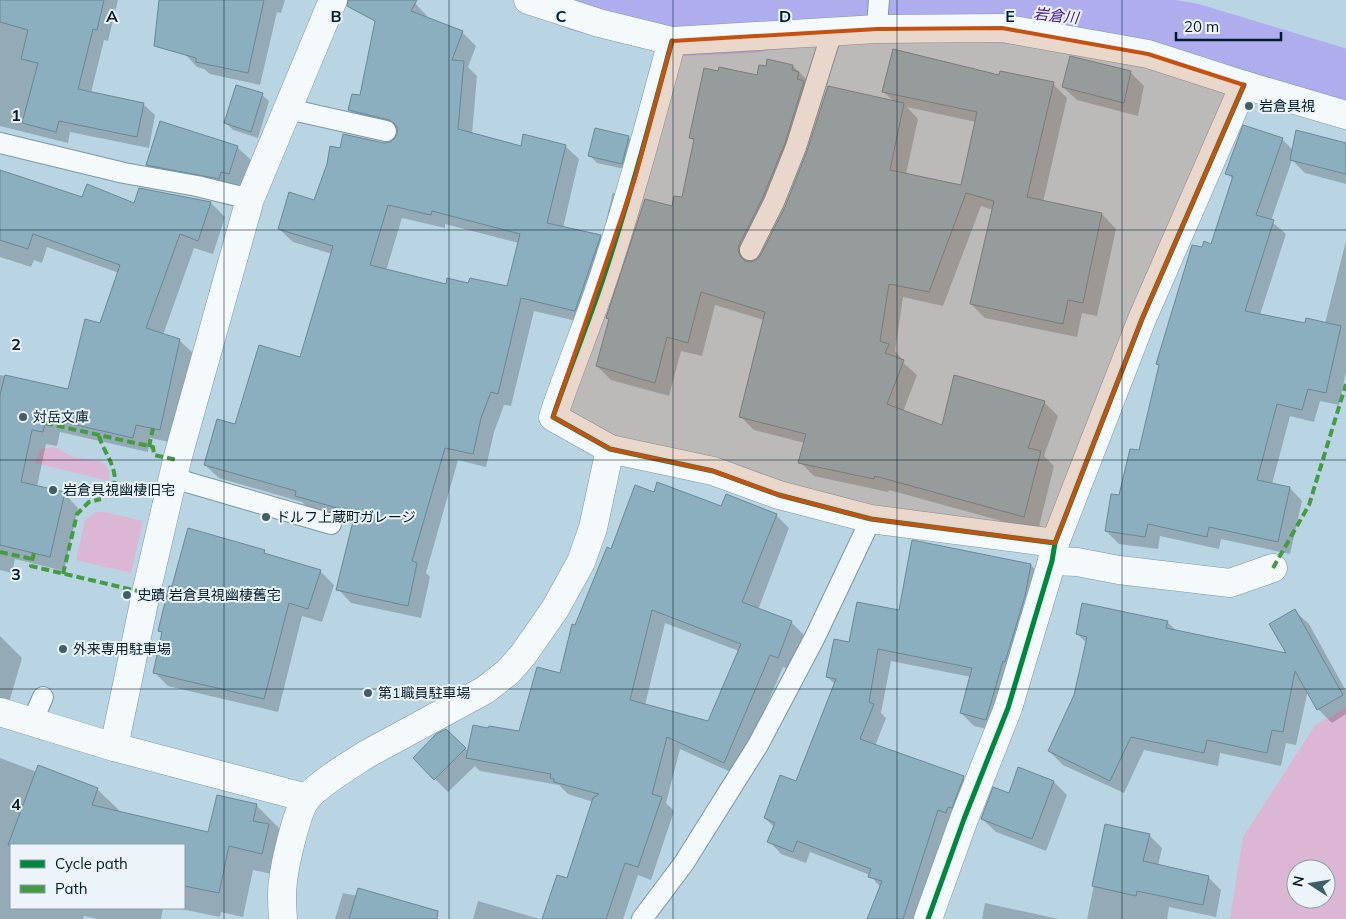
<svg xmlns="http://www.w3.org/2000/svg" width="1346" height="919" font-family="Mulish,'Noto Sans JP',sans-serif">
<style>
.green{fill:#dcb7d5;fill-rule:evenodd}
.shadow{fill:#0003;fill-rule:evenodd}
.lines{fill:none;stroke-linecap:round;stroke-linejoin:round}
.river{stroke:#b0adef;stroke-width:64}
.building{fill:#8bafbf;stroke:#6a8794;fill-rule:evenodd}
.lane-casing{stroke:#7b96a4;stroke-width:22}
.street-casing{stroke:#7b96a4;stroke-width:29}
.path{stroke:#cad3d9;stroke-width:3;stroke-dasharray:1 4;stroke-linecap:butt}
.lane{stroke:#f4f9fb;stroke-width:20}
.street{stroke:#f4f9fb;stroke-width:28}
.quiet{stroke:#469a41;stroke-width:4;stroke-dasharray:8 4;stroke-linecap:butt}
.cycleway-casing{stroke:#ecf4f9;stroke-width:8}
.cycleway{stroke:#00873e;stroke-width:5}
.marked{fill:#c55010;fill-opacity:0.2;stroke:#c55010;stroke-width:4;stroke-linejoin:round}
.grid{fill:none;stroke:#001c29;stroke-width:1;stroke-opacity:0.55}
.poi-dot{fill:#415d6a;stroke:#ecf4f9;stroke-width:2}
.labels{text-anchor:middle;stroke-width:4;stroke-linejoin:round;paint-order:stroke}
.poi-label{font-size:14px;fill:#001c29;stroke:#ecf4f9;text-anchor:start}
.water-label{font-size:15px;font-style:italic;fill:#441194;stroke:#ecf4f9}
.grid-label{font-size:16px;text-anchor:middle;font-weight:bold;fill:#001c29;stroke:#ecf4f9;stroke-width:4;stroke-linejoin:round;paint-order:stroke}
</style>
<rect width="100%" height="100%" fill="#b9d5e4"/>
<g class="green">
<path d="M 54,447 C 61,449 66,454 72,456 C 87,461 100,455 109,470 L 109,481 L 35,463 L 37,457 L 41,449 Z"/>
<polygon points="96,512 105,512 143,521 131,573 76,560 85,520"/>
<path d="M 1346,708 L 1346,919 L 1230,919 L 1243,837 L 1315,725 ZM 1296,869 L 1326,869 L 1326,899 L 1296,899 Z"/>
</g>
<g class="shadow">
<polygon points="0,0 118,0 108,41 104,40 91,93 143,104 155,115 149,148 70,132 68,143 0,126"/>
<polygon points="198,0 285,0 281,13 277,12 260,85 210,74 204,69 197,67 185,54"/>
<path d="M 382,0 L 408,0 L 415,3 L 428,17 L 427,19 L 462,32 L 476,46 L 468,67 L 477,76 L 472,134 L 521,147 L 565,146 L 579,159 L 563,228 L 600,236 L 614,249 L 589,324 L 534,311 L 511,406 L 504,405 L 494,432 L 486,467 L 458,460 L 426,573 L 430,577 L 421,618 L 351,603 L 338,589 L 354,522 L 310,510 L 302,502 L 219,478 L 205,465 L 236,426 L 301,359 L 332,254 L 293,242 L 279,229 L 315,202 L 341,150 L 390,143 L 395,140 L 399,132 L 363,123 L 349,110 L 361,97 ZM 402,218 L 445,228 L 445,224 L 519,243 L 508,288 L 469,284 L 447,285 L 386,271 Z"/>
<polygon points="782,0 825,0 825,1"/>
<path d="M 768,61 L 793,66 L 807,80 L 752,263 L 757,261 L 894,102 L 883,91 L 1000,76 L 1053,84 L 1067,98 L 1043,202 L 1102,214 L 1116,229 L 1097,316 L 1082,313 L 1077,337 L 985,318 L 971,304 L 993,210 L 981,206 L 943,306 L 903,297 L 895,351 L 902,359 L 901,361 L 917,375 L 903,412 L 943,426 L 1044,402 L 1058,416 L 1044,456 L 1054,466 L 1038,531 L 889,490 L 888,492 L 814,476 L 800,462 L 805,443 L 754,430 L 740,416 L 764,320 L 715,305 L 702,356 L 681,351 L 669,396 L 611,380 L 597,366 L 610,320 L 607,318 L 673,207 L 683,199 L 695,142 L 690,137 L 758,76 L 767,67 ZM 907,107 L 976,122 L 962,186 L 906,174 L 918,119 Z"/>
<polygon points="1130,72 1144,86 1138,116 1077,100 1063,87"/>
<polygon points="262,95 269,101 258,138 233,130 226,123"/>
<polygon points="628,137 635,144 629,170 597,163 590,156"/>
<polygon points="1282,139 1293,150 1346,144 1346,184 1305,173 1292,160 1271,221 1286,234 1260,315 1306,325 1325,323 1346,241 1346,372 1339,405 1320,401 1314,422 1290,416 1272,484 1290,488 1302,501 1290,554 1221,539 1219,549 1160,536 1158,549 1119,544 1106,531 1140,452 1160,366 1157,364 1203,248 1212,246 1233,180 1227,173"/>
<polygon points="237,147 251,160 242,187 235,185 233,192 161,178 147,165"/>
<polygon points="0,189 135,204 140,189 211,203 225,217 213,254 194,248 163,335 179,340 194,354 175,443 150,438 148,452 60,432 57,446 46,444 37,487 64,493 78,508 64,571 15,559 12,573 0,570 0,375 69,390 100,324 119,273 47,247 42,263 34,260 31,267 0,257"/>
<polygon points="613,192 620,199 611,230 605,225"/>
<path d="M 655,494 L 722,508 L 776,515 L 789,528 L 758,610 L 791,622 L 804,635 L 791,670 L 783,667 L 737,775 L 680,749 L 666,803 L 674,811 L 651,880 L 638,875 L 623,919 L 544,919 L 567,880 L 593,802 L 568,794 L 559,785 L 480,771 L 475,766 L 448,792 L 414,758 L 446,730 L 469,752 L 520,733 L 560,675 L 576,626 L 612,550 ZM 665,623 L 739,651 L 708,722 L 645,705 Z"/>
<polygon points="913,542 1031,565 1043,578 999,732 974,726 961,713 971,677 891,661 881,713 886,718 875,746 963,778 976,790 919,919 869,919 880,887 870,875 810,852 806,863 781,854 769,841 774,827 765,818 797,783 835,684 827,677 850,644 900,611"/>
<polygon points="264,552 267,555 320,571 334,585 322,622 302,616 278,712 168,686 154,672 163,634 160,631"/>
<polygon points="1295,611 1309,624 1346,691 1346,714 1332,723 1318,709 1308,690 1296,745 1286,743 1281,766 1220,753 1218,766 1144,750 1124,793 1063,765 1049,751 1075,695 1087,643 1077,634 1167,622 1177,631 1288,655"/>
<polygon points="0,636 22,658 8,706 0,703"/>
<polygon points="0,758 37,772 97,789 122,813 209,833 256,805 280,829 287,877 253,870 243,917 221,912 220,917 176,908 184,908 184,845 11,845 11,908 163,908 161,919 97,919 84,916 83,919 0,919"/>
<polygon points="1054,782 1067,795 1046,851 996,832 982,819 1010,794"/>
<polygon points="1106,826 1149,835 1162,848 1158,866 1208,877 1221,890 1216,917 1169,907 1167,919 1087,919"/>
<polygon points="343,893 357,896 410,919 335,919"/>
<polygon points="478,901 540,919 473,919"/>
<polygon points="985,903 1059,919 982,919"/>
</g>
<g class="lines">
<polyline class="river" points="582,0 679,24 750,21 856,5 889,3 1055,15 1113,22 1191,35 1346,82"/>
</g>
<g class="building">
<polygon points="0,0 104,0 97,30 93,29 78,89 144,103 137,137 59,121 56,132 22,123 38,63 21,59 28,30 0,22"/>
<polygon points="159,0 264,0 248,73 196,62 196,58 154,46"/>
<path d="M 348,0 L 417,0 L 411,11 L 463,31 L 452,60 L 464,61 L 458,129 L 521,146 L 523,134 L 566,145 L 547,223 L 601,235 L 575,311 L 521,298 L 498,394 L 491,392 L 481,418 L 473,454 L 445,448 L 412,561 L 417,563 L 408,606 L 336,590 L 355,513 L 295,496 L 296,491 L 204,465 L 217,419 L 235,424 L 259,345 L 300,357 L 333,246 L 278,229 L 289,192 L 314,200 L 327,164 L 330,146 L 340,148 L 343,134 L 384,143 L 390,142 L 394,139 L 397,134 L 397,127 L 394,123 L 389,120 L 348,110 L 352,94 L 360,95 L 375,21 L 347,6 ZM 388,205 L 431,215 L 432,211 L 520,234 L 507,286 L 470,278 L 468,283 L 447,278 L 446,284 L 370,265 Z"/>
<polygon points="893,49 999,75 1000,71 1054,82 1027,197 1102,213 1083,303 1068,300 1063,324 970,304 994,201 966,193 929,292 889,284 880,341 889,344 885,353 904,360 887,404 942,425 954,375 1045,401 1028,448 1041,451 1024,517 875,476 874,479 798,463 806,434 739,417 765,312 701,292 688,343 667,337 655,383 596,366 609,319 606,318 645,199 672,206 674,196 682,197 694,139 689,138 704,68 718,71 719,67 757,75 759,65 766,66 767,59 793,65 792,70 799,72 797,79 804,81 785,143 763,197 739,245 738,250 740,256 745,261 751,262 756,260 760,256 785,207 807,151 828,86 904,103 890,170 961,185 977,112 882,92"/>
<polygon points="1070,56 1131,71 1124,103 1062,87"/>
<polygon points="236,85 263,93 251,132 224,123"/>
<polygon points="160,121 238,146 229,174 221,172 219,179 146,165"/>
<polygon points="1243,125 1283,138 1256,215 1274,220 1245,311 1305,323 1306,318 1341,326 1326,393 1308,389 1302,410 1277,404 1257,480 1290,487 1278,542 1209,527 1207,537 1148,524 1145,537 1105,531 1111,494 1119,495 1130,449 1139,450 1159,365 1156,364 1192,245 1202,247 1204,241 1211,244 1233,176 1225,174"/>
<polygon points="595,128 629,136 622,164 588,156"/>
<polygon points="1296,130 1346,143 1346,174 1290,160"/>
<polygon points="0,170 82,197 87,184 134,203 139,188 211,202 198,241 180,234 146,328 180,339 160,430 136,425 133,438 46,418 43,432 32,430 21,482 65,492 50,557 0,545 0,395 5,375 68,389 85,319 100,323 120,265 33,234 28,249 0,240"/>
<path d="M 657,482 L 721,506 L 726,494 L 777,514 L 742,602 L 792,621 L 778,658 L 770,655 L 724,763 L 667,737 L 652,794 L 662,797 L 638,867 L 625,863 L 606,919 L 542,919 L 557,875 L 567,878 L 593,798 L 599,794 L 554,782 L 554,779 L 550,778 L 551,774 L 466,758 L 473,725 L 488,728 L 489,726 L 519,731 L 537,667 L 560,673 L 572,624 L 575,625 L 607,547 L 611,549 L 635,485 L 654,492 ZM 652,610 L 741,644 L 708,721 L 630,700 Z"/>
<polygon points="188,528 265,550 264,553 321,570 308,609 289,603 264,699 153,673 162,632 158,631 169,586 172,586"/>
<polygon points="912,540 1031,564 1025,596 1005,662 1003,661 986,720 960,713 972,668 878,649 869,702 874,704 860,739 964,776 952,808 948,807 946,813 938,810 903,919 867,919 882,881 868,877 871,869 797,841 793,852 767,842 775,823 764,818 780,775 796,781 836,679 826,677 834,639 849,642 857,602 899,610"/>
<polygon points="1082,603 1168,621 1166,628 1286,653 1269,624 1295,609 1343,695 1317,710 1295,671 1283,732 1272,730 1267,753 1207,740 1204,753 1131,737 1110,781 1048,751 1074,695 1087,637 1076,634"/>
<polygon points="446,729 466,748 434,780 413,758 436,734"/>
<polygon points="38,765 98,788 92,805 208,832 217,795 257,804 253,821 269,824 262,854 229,846 219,893 184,886 184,845 8,845"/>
<polygon points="1018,767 1054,781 1032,839 981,819 993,787 1009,793"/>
<polygon points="1105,824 1150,834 1143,861 1209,876 1203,905 1137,891 1136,896 1092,886"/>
<polygon points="358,888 438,911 437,919 349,919"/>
</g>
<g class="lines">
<g class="lane-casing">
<g id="lane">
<polyline points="877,25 879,0"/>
<polyline points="288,109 386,131"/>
<polyline points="0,143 124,173 197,186 250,199"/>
<polyline points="750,250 774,202 796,147 832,32"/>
<polyline points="173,478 331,524"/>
<polyline points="32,722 43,697"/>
<polyline points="642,919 684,863 758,745 815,637 871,519"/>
</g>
</g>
<g class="street-casing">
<g id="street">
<polyline points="528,0 599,23 672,41 877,29 1002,28 1148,54 1244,85 1346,115"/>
<path d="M 672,41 C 650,122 629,202 602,282 C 587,327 568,372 553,417 L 610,449 L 713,471 L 779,495 L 871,519 L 1055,543"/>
<polyline points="1052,561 1077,562 1119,570 1230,583 1273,568"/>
<polyline points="0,712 114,747 307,798"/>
<polyline points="114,747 146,593 177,460 250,199 333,0"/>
<path d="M 283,919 C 282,906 281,894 283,881 C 285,864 297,808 308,797 C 321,782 350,765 367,754 L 485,690 L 508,672 L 523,655 L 555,609 L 581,562 L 593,528 L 610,449"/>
<polyline points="928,919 964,819 1008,708 1052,561 1055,543 1142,319 1244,85"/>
</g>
</g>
<polyline class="path" points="101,499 110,494 113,489"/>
<use href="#lane" class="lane"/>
<use href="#street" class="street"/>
<g class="quiet">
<polyline points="45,423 153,447 154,455 177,460"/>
<path d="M 99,436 C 104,454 120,469 113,489"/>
<polyline points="149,447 153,428"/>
<polyline points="0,552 32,559"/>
<polyline points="34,553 31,566 146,593"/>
<polyline points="1273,568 1309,505 1346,384"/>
<polyline points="63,574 77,514 89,502 101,499"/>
</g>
<g class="cycleway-casing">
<g id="cycleway">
<path d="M 672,41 C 650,122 629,202 602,282 C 587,327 568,372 553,417 L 610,449 L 713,471 L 779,495 L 871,519 L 1055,543"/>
<polyline points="928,919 964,819 1008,708 1052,561 1055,543 1142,319 1244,85"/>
</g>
</g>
<use href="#cycleway" class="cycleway"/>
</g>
<path class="marked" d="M 1002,28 L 1148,54 L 1244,85 L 1142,319 L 1055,543 L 871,519 L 779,495 L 713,471 L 610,449 L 553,417 L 635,178 L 672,41 L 877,29 Z"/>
<path class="grid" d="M 224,0 L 224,919M 449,0 L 449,919M 673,0 L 673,919M 897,0 L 897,919M 1122,0 L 1122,919M 0,230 L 1346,230M 0,460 L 1346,460M 0,689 L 1346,689"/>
<g class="poi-dot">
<circle cx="1249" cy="106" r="5"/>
<circle cx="23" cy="417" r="5"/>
<circle cx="53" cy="490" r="5"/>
<circle cx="266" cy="517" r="5"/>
<circle cx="127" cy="595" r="5"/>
<circle cx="63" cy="649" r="5"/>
<circle cx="368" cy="693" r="5"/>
</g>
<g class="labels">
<g class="poi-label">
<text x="1259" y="111">岩倉具視</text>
<text x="33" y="422">対岳文庫</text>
<text x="63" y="495">岩倉具視幽棲旧宅</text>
<text x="276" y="522">ドルフ上蔵町ガレージ</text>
<text x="137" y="600">史蹟 岩倉具視幽棲舊宅</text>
<text x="73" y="654">外来専用駐車場</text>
<text x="378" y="698">第1職員駐車場</text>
</g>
<g class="water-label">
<text transform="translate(1056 16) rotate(6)" y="5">岩倉川</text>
</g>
</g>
<g class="grid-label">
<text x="112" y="22">A</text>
<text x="336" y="22">B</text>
<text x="561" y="22">C</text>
<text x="785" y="22">D</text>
<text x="1010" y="22">E</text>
<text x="16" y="121">1</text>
<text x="16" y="350">2</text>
<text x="16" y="580">3</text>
<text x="16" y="810">4</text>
</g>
<rect x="10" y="844" width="175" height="65" fill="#ecf4f9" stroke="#8e9ea6"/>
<rect x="20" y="860" width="25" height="8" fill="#00873e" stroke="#8e9ea6"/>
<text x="55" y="869" font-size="15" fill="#001c29">Cycle path</text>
<rect x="20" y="885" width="25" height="8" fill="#469a41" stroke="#8e9ea6"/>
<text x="55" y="894" font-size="15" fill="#001c29">Path</text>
<g transform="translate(1311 884) rotate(282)"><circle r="24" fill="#ecf4f9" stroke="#8e9ea6"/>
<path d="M0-4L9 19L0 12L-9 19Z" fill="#415d6a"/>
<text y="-8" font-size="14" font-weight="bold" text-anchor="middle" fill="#001c29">N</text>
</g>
<path d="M1176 32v8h105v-8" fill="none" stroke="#001c29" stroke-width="2.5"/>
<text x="1184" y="32" font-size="15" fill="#001c29" stroke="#ecf4f9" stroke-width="4" paint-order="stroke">20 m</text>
</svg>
